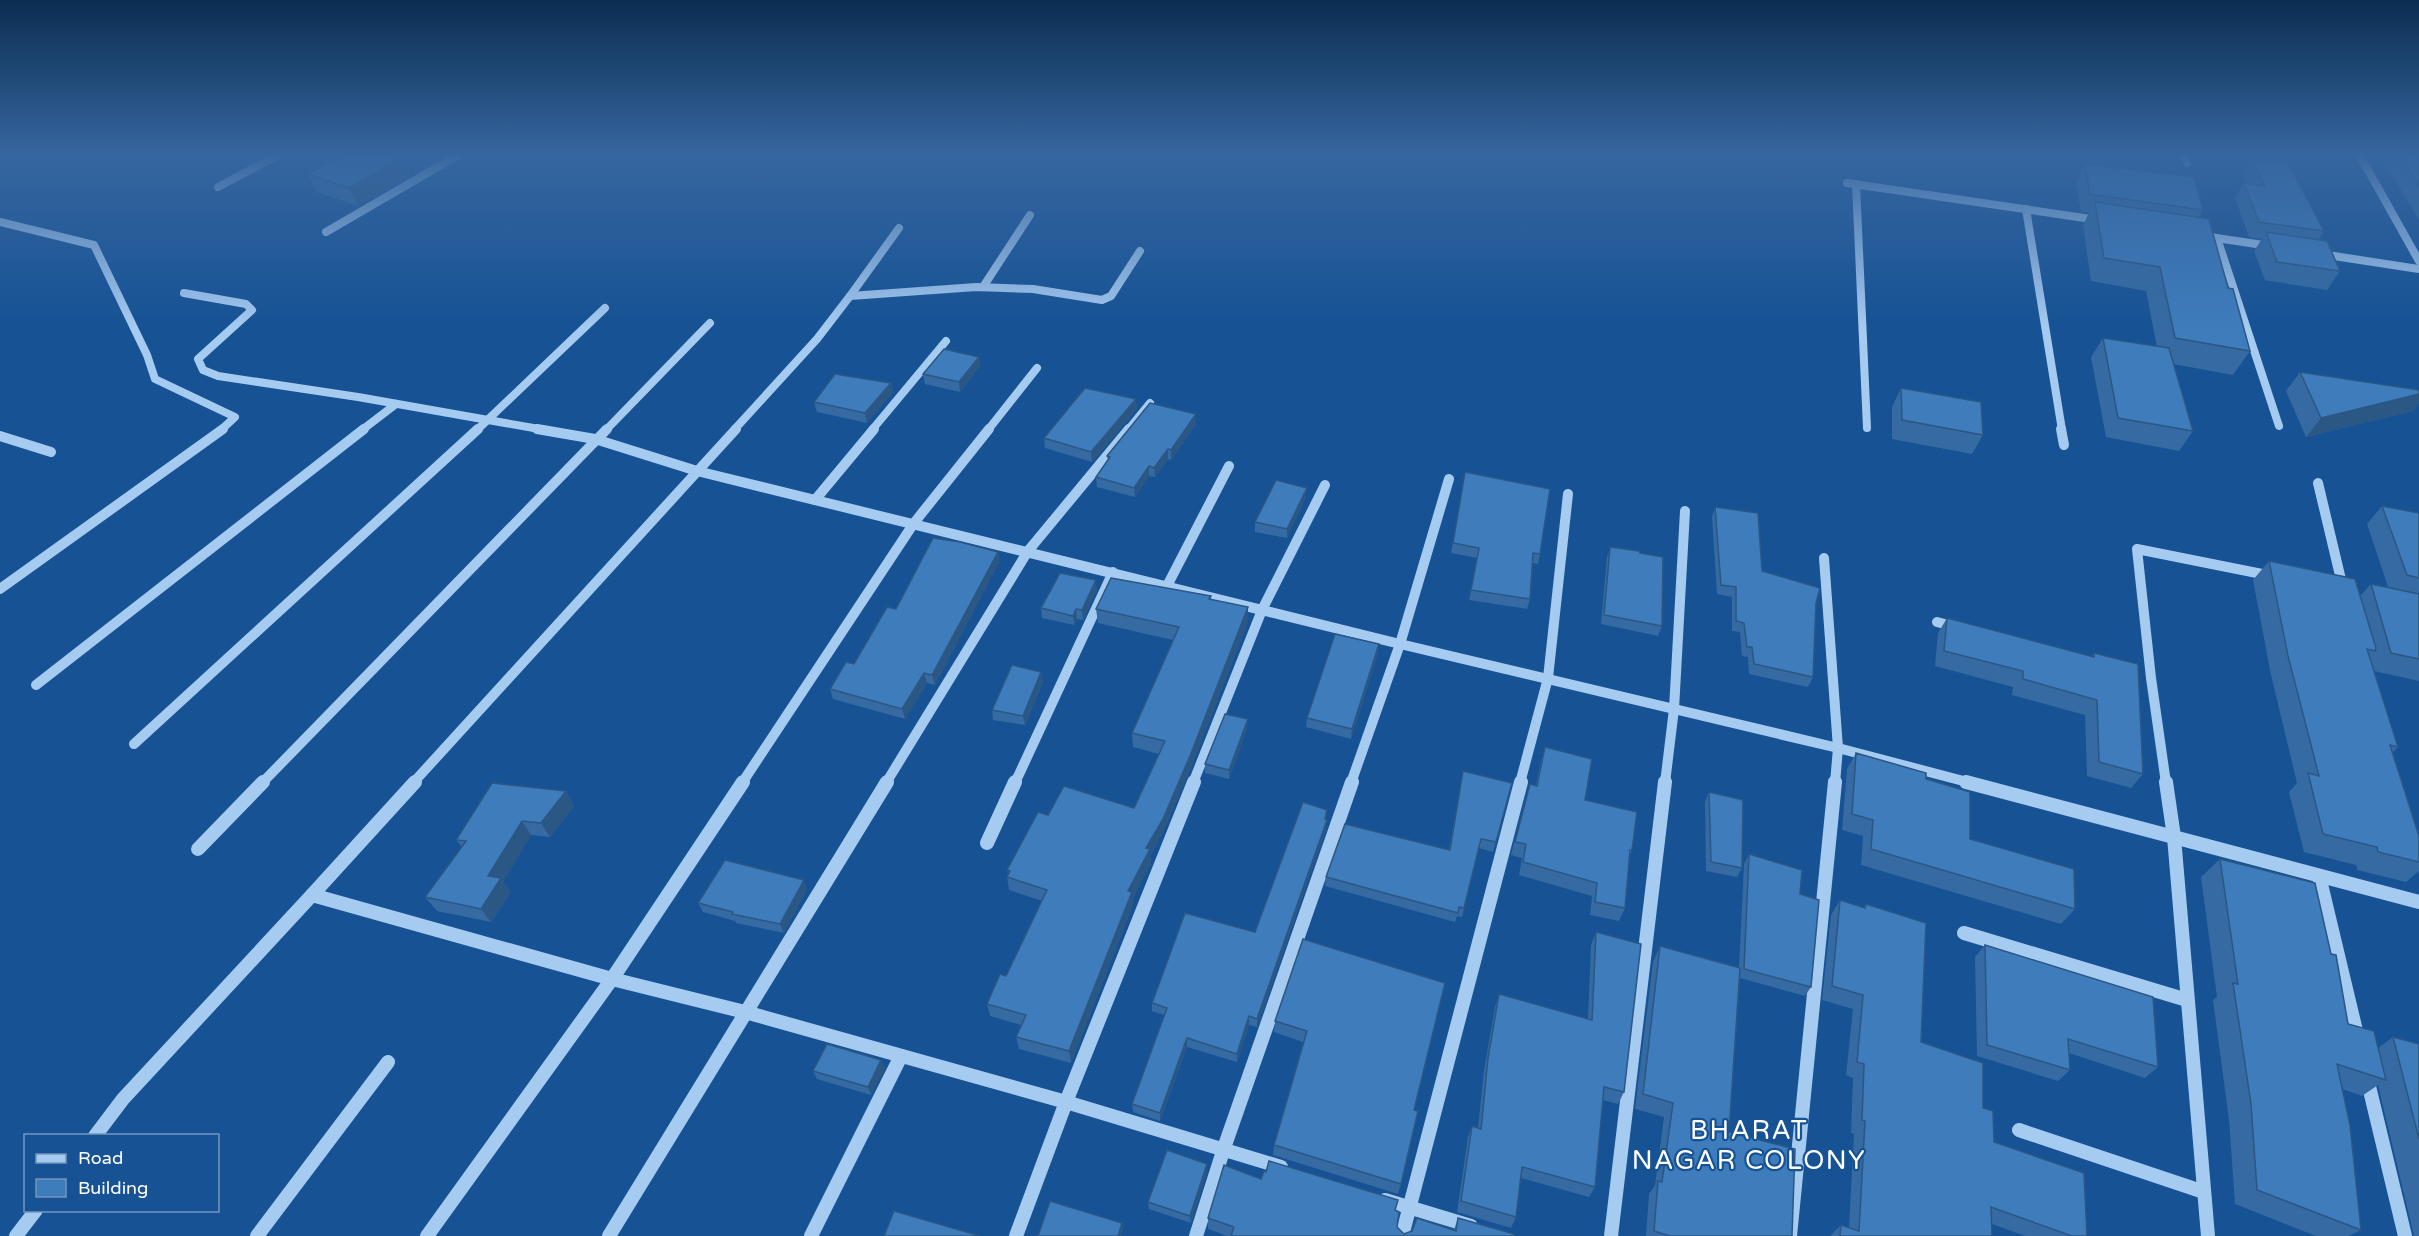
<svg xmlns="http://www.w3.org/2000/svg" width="2419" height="1236" font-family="'Varela Round',sans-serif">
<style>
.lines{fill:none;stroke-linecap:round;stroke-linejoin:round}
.minor-far2{stroke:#a6cbf1;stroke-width:8}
.minor-far1{stroke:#a6cbf1;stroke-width:10}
.minor{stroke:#a6cbf1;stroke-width:14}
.wall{fill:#356ba2}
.shaded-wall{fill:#2b5784}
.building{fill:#3e7cbc;stroke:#2b5784;stroke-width:1.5}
.labels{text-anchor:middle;stroke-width:4.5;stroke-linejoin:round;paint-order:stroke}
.near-neighbourhood-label{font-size:26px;letter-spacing:1.5px;fill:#fff;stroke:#165294}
</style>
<rect width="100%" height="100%" fill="#165294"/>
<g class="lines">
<g class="minor-far2">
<polyline points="2183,154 2187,163"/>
<polyline points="2359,154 2419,261"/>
<polyline points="1847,183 2098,220"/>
<polyline points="1856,184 1867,428"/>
<polyline points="218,187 280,154"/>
<polyline points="2026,209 2062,430"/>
<polyline points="0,222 94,245 147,355 155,379 235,417 221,430"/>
<polyline points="326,232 460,154"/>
<polyline points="2203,236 2270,246"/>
<polyline points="2217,238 2279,426"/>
<polyline points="2321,254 2419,269"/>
<polyline points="983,287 1030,215"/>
<polyline points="184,293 246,304 252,310 198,359 203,370 218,376 358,397 545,430"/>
<polyline points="850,296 899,228"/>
<polyline points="362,430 396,404"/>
<polyline points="477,430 605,308"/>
<polyline points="606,430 710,323"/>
<polyline points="734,430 817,339 850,296 976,287 1033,289 1102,300 1111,296 1140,251"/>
<polyline points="872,430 946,341"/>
<polyline points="988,430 1037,368"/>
<polyline points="1128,430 1150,403"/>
</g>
<g class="minor-far1">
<polyline points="537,429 595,439 697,471 1400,644 1838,748 1971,783"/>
<polyline points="2061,429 2064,445"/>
<polyline points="0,436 51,452"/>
<polyline points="2318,483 2343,588"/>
<polyline points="815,500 874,429"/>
<polyline points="1824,558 1838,748 1835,783"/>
<polyline points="1167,586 1229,466"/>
<polyline points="0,589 223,429"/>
<polyline points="1937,622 1956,627"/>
<polyline points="36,685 364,429"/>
<polyline points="134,744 478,429"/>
<polyline points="262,783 607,429"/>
<polyline points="413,783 736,429"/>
<polyline points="742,783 914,523 989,429"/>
<polyline points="886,783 1028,551 1129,429"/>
<polyline points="1015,783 1113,572"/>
<polyline points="1193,783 1262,610 1325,485"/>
<polyline points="1351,783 1400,644 1449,479"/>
<polyline points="1520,783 1548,678 1568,494"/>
<polyline points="1665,783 1674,709 1685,511"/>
<polyline points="2166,783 2151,678 2137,549 2272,576"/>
</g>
<g class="minor">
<polyline points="415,782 312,895 612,979 745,1012 1066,1102 1281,1167"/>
<polyline points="1966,782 2419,902"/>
<polyline points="2166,782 2174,837 2208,1236"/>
<polyline points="987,843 1015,782"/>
<polyline points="198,849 263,782"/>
<polyline points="2319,876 2358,1039"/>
<polyline points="1964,933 2187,1000"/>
<polyline points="2367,1078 2405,1236"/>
<polyline points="2019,1130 2204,1192"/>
<polyline points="95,1136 123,1099 312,895"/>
<polyline points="1385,1200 1471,1226"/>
<polyline points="16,1236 36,1210"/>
<polyline points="257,1236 388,1062"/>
<polyline points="427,1236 612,979 743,782"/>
<polyline points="609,1236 887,782"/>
<polyline points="811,1236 901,1056"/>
<polyline points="1016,1236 1066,1102 1194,782"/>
<polyline points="1196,1236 1224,1148 1352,782"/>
<polyline points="1402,1236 1521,782"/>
<polyline points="1611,1236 1665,782"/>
<polyline points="1790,1236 1835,782"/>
</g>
</g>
<g class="wall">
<polygon points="2379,154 2419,154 2419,220"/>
<polygon points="401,158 410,176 358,206 317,192 307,174"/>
<polygon points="2251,159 2324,231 2318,240 2340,271 2327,290 2265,280 2254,251 2262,239 2249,237 2235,198 2244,183 2247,184 2242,174"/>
<polygon points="2085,164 2203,210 2199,217 2228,288 2250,351 2233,375 2173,364 2193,431 2179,451 2106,437 2091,357 2103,338 2157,347 2146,291 2091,281 2083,225 2089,213 2081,212 2076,182"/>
<polygon points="979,357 980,366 960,392 925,384 923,374"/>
<polygon points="2300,372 2419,390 2419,403 2413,411 2306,437 2286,391"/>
<polygon points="891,383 893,392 867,423 817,412 814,402"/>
<polygon points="1901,388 1983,435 1972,454 1892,439 1892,407"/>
<polygon points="1137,409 1092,462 1045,448 1044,438"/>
<polygon points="1196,414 1196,424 1171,460 1168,459 1155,477 1149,476 1135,497 1097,487 1096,477 1108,461 1107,456"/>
<polygon points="1465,472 1540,554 1538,564 1533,563 1530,599 1527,609 1469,600 1477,558 1451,553"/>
<polygon points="1306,497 1287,538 1255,532 1255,522"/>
<polygon points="2382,506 2419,513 2419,681 2374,671 2398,747 2392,753 2419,836 2419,871 2406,882 2357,870 2356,865 2304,852 2289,792 2297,783 2271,675 2253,580 2269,561 2360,596 2371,584 2388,587 2367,524"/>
<polygon points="1715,507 1762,571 1816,603 1813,677 1808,687 1749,674 1748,657 1742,656 1740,632 1732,631 1732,597 1717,594 1712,517"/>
<polygon points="1610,547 1662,626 1658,636 1601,624 1607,557"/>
<polygon points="998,552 999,562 935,685 927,683 905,719 833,699 830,689 854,664 896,609"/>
<polygon points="1097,590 1083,620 1077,619 1074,625 1042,618 1041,608"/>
<polygon points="1211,596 1211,599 1248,622 1190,770 1163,832 1150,856 1151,863 1133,898 1133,905 1071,1063 1019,1049 1016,1037 1021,1025 990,1016 987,1004 1006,976 1042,901 1009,890 1007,877 1008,874 1007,870 1048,815 1134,808 1159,754 1133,747 1132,733 1173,640 1098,623 1096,609"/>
<polygon points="1947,618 2091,657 2094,653 2143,774 2131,788 2087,776 2085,715 2012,695 2013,687 1935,666 1938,633"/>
<polygon points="1378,653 1351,739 1306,727 1307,718"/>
<polygon points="1041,672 1043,682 1025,725 993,720 992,710"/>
<polygon points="1247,729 1229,779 1205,773 1205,764"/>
<polygon points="1545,747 1585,800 1632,850 1630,856 1625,908 1619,921 1590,915 1592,896 1519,875 1522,858 1511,855 1530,784 1536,785 1541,761"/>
<polygon points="1856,753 1926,779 1970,839 2075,909 2061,924 1861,865 1863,836 1842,830 1847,769"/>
<polygon points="1463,771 1512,783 1493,852 1479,848 1462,917 1457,916 1455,922 1325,886 1326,877 1449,850"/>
<polygon points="566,791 574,806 550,837 531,835 503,882 511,892 491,922 437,911 425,897 462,847 456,840"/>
<polygon points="1709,792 1742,868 1737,877 1706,871 1705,802"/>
<polygon points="1326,819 1326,829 1257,1027 1249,1025 1237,1062 1187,1047 1160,1121 1133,1112 1132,1104 1164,1015 1152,1011 1152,1003 1255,932"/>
<polygon points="1749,854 1800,894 1811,987 1805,996 1740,978 1729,1132 1792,1236 1646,1236 1649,1194 1655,1185 1664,1117 1635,1109 1653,962 1660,946 1739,967 1744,864"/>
<polygon points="2220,859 2348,1024 2378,1048 2393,1037 2419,1044 2419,1236 2414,1236 2378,1085 2362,1096 2342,1089 2361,1230 2349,1236 2316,1236 2235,1204 2229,1120 2213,1000 2217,997 2201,877"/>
<polygon points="807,889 784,933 736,923 735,921 703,912 698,903"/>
<polygon points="1840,900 1863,908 1866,904 1921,1042 1983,1108 1994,1142 2087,1236 2025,1236 1992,1224 1992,1236 1830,1236 1841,1225 1849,1227 1854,1134 1851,1133 1853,1078 1846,1075 1853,1009 1822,1000 1831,915"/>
<polygon points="1596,932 1624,1092 1618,1104 1603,1100 1595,1187 1589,1197 1521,1178 1516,1217 1511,1228 1457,1212 1468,1137 1472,1126 1478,1128 1484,1070 1495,1007 1499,994 1588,1019 1591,945"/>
<polygon points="1985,945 2158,1067 2145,1078 2069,1053 2070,1070 2058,1081 1977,1056 1975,957"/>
<polygon points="1445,983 1414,1110 1401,1184 1398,1194 1273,1155 1274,1145 1303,1042 1274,1032 1275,1021"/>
<polygon points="881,1060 885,1068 871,1095 817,1079 813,1071"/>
<polygon points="1207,1171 1191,1223 1149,1209 1148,1202"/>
<polygon points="1261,1179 1395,1210 1397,1227 1404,1234 1454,1230 1458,1218 1514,1236 1227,1236 1208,1229 1208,1218"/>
</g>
<g class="shaded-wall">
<polygon points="401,158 410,176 358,206 349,188"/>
<polygon points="979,357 980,366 960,392 959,382"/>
<polygon points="891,383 893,392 867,423 865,413"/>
<polygon points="2419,394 2419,403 2413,411 2306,437 2321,418"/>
<polygon points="1136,399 1137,409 1092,462 1091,452"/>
<polygon points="1196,414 1196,424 1171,460 1171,450"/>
<polygon points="1168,449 1168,459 1155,477 1154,468"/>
<polygon points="1149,466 1149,476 1135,497 1134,488"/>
<polygon points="1307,488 1306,497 1287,538 1287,529"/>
<polygon points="998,552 999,562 935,685 932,675"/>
<polygon points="1096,580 1097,590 1083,620 1082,610"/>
<polygon points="1248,607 1248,622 1190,770 1163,832 1150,856 1151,863 1133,898 1133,905 1071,1063 1069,1051 1128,891"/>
<polygon points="1076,609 1077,619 1074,625 1073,616"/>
<polygon points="1379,644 1378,653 1351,739 1352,729"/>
<polygon points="1041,672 1043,682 1025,725 1023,716"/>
<polygon points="924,673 927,683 905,719 902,709"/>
<polygon points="1248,719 1247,729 1229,779 1229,770"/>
<polygon points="566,791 574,806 550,837 541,823"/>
<polygon points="1327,820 1326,829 1257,1027 1257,1019"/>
<polygon points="522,821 531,835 503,882 511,892 491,922 481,909 488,876"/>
<polygon points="804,880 807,889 784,933 780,924"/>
<polygon points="1249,1016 1249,1025 1237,1062 1237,1054"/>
<polygon points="1187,1038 1187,1047 1160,1121 1160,1113"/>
<polygon points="881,1060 885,1068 871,1095 868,1087"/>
<polygon points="1207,1164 1207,1171 1191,1223 1190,1216"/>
<polygon points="1122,1223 1123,1230 1121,1236 1118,1236"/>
</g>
<g class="building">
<polygon points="345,154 391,154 401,158 349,188 307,174"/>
<polygon points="2399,154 2419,154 2419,186"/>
<polygon points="2251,159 2288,163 2324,231 2259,222 2244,183 2265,186"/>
<polygon points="2085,164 2194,177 2203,210 2090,194"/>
<polygon points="2095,202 2209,219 2228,288 2233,289 2250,351 2175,338 2160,267 2104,258"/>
<polygon points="2266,232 2327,241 2340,271 2277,262"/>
<polygon points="2103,338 2169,348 2193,431 2118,418"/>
<polygon points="944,349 979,357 959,382 923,374"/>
<polygon points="2300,372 2419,390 2419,394 2321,418"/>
<polygon points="835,374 891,383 865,413 814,402"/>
<polygon points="1085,388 1136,399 1091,452 1044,438"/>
<polygon points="1901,388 1981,402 1983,435 1902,420"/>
<polygon points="1150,403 1196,414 1171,450 1168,449 1154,468 1149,466 1134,488 1096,477 1110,457 1107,456"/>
<polygon points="1465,472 1550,489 1540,554 1533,553 1530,599 1471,590 1479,548 1453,543"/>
<polygon points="1276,480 1307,488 1287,529 1255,522"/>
<polygon points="2382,506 2419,513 2419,578 2407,575"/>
<polygon points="1715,507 1758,513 1762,571 1820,588 1816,603 1813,677 1754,664 1752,647 1747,647 1744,623 1736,621 1736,587 1721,585"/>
<polygon points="933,538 960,542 998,552 932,675 924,673 902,709 830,689 846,662 854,664 887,607 896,609"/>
<polygon points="1610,547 1639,551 1640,553 1663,557 1662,626 1604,615"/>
<polygon points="2269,561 2355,579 2376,648 2375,651 2367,649 2398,747 2390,745 2419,836 2419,862 2378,852 2377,847 2323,834 2308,773 2319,776 2288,656"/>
<polygon points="1060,573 1096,580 1082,610 1076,609 1073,616 1041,608"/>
<polygon points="1111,578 1211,596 1209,599 1248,607 1190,756 1163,819 1146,848 1150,849 1128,891 1132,892 1069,1051 1016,1037 1026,1015 987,1004 1000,974 1006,976 1047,890 1007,877 1010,871 1007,870 1038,812 1048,815 1064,786 1134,808 1165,741 1132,733 1179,627 1096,609"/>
<polygon points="2371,584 2419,594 2419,659 2391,653"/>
<polygon points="1947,618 2094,657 2094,653 2138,664 2143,774 2099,762 2097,700 2023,679 2023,671 1944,651"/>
<polygon points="1335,634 1379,644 1352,729 1307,718"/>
<polygon points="1012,665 1041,672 1023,716 992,710"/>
<polygon points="1225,714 1248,719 1229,770 1205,764"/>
<polygon points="1545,747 1592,759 1585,800 1637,812 1632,850 1630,850 1625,908 1595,902 1597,883 1523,862 1526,844 1515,842 1530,784 1537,786"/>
<polygon points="1856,753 1926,773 1926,779 1970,792 1970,839 2074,869 2075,909 1871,849 1873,820 1852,814"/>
<polygon points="1463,771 1512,783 1496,842 1481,839 1464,908 1459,907 1458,913 1326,877 1345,824 1450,850"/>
<polygon points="492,783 566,791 541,823 522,821 488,876 501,878 481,909 425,897 466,841 456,840"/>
<polygon points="1709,792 1743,800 1742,868 1711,862"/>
<polygon points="1303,802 1327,810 1325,819 1327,820 1257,1019 1249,1016 1237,1054 1187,1038 1160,1113 1132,1104 1167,1008 1152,1003 1185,913 1255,932"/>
<polygon points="1749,854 1802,870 1800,894 1819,900 1811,987 1744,969"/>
<polygon points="2220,859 2315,883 2331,954 2336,955 2348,1024 2374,1031 2386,1080 2337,1064 2350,1125 2361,1230 2257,1190 2251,1104 2233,983 2238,984"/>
<polygon points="725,860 804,880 780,924 732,914 733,912 698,903"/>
<polygon points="1840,900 1865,908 1866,904 1926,923 1921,1042 1983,1063 1983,1108 1993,1111 1994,1142 2084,1173 2087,1236 2072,1236 1991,1207 1992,1236 1840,1236 1841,1225 1859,1231 1865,1121 1862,1120 1864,1064 1857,1062 1863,995 1832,986"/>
<polygon points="1596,932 1641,944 1624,1092 1604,1087 1595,1187 1522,1167 1516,1217 1461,1201 1472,1126 1481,1129 1488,1058 1499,994 1592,1020"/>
<polygon points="1303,939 1445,983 1414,1110 1418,1111 1401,1184 1274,1145 1307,1031 1275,1021"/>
<polygon points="1985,945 2153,997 2158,1067 2068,1039 2070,1070 1987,1045"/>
<polygon points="1660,946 1740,968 1729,1132 1795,1149 1792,1236 1670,1236 1654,1231 1658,1181 1662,1182 1673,1103 1643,1094"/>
<polygon points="2393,1037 2419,1044 2419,1139"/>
<polygon points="827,1044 881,1060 868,1087 813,1071"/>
<polygon points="1167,1150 1207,1164 1190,1216 1148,1202"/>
<polygon points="1269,1161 1398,1200 1395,1210 1399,1212 1397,1227 1404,1234 1412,1231 1417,1218 1456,1231 1458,1218 1514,1234 1514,1236 1231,1236 1234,1227 1208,1218 1224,1165 1261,1179 1264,1171 1266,1172"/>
<polygon points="1050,1201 1122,1223 1118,1236 1038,1236"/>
<polygon points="894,1211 980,1236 884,1236"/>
</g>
<linearGradient id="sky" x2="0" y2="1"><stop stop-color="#0c2d51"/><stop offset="0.47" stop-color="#36669f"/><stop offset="1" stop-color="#36669f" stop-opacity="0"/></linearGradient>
<rect width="2419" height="328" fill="url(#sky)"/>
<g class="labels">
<g class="near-neighbourhood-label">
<text x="1749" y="1139">BHARAT<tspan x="1749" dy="30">NAGAR COLONY</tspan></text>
</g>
</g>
<rect x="24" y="1134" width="195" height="78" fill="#165294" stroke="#7397bf" stroke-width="1.5"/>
<rect x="36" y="1154" width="30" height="9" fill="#a6cbf1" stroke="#7397bf" stroke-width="1.5"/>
<text x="78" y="1164" font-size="18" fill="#ffffff">Road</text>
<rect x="36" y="1179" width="30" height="18" fill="#3e7cbc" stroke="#7397bf" stroke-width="1.5"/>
<text x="78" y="1194" font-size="18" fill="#ffffff">Building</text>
</svg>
